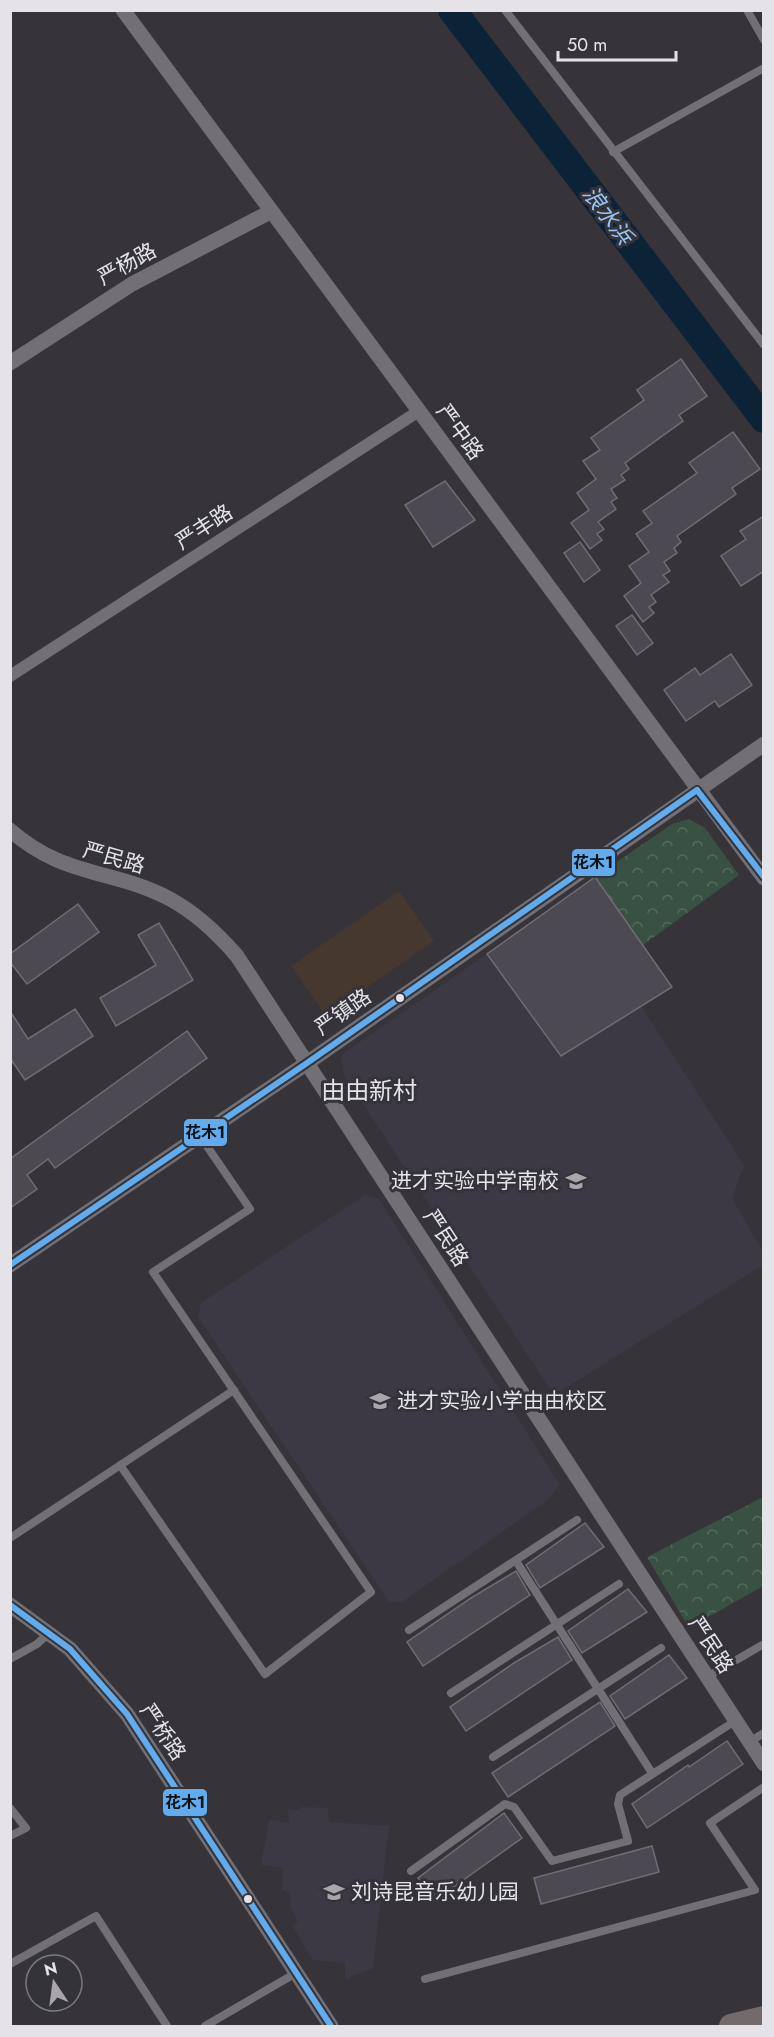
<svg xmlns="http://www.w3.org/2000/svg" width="774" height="2037" font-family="Jost,'Noto Sans SC',sans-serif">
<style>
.commercial{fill:#46372f}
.built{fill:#3c3945}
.park{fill:url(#park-crowns)}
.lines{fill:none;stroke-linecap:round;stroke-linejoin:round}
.river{stroke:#0c2236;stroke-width:28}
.building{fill:#4d4952;stroke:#6f6d71;stroke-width:1.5}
.service{stroke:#727074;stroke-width:8}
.pedestrian{stroke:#727074;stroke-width:12}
.minor{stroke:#727074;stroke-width:15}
.primary{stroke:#726a6b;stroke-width:24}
.bus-1-casing{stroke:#35333a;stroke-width:10}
.bus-1{stroke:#60acee;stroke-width:6}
.bus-dot{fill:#e5e3e8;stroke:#35333a;stroke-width:2}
.labels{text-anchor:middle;stroke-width:6;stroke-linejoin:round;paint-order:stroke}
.street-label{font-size:21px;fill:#e5e3e8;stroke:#35333a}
.poi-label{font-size:21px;fill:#e5e3e8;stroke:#35333a;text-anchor:start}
.water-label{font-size:22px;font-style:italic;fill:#97c6f4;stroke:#35333a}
.quarter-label{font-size:24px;fill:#e5e3e8;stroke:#35333a}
.line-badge{stroke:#35333a;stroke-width:2}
.pale-badge-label{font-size:16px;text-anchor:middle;font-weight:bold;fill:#111}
</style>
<defs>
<pattern id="park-crowns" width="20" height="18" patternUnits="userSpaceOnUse" patternTransform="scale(1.5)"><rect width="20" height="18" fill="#385143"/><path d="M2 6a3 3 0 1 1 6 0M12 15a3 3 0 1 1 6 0" fill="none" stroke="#556a5e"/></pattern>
</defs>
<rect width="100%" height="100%" fill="#363439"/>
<polygon class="commercial" points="399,891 434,941 326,1016 291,966"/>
<g class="built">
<polygon points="487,954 561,1055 641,1006 744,1165 732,1198 763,1252 763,1265 554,1395 344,1075 341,1055"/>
<polygon points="365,1195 379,1199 560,1485 548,1500 402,1602 389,1602 198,1317 201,1303"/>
<polygon points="300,1807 328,1808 329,1822 389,1826 373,1968 345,1979 345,1963 313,1960 292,1925 298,1921 290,1907 291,1894 282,1890 283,1868 261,1865 269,1819 289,1823 288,1809 299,1811"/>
</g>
<g class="park">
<polygon points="689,819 705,828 739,875 643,945 595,877 672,824"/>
<polygon points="763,1497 763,1586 689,1628 647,1557"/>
</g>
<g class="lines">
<polyline class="river" points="452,10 764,419"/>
</g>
<g class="building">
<polygon points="681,359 707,396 679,415 683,421 625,463 629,469 621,475 625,480 611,489 617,498 611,502 616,509 598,522 604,529 597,534 602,540 590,549 571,523 589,510 577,493 596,479 583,461 600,450 591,438 644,400 637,390"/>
<polygon points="733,432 760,469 732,488 736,494 677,536 681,542 674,548 677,553 664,562 670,571 663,575 669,582 651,595 656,602 649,607 654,613 643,622 624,596 641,583 629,566 649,552 636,534 652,523 643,511 697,473 689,463"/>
<polygon points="445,481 475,520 433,547 405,505"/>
<polygon points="764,516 764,571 741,586 721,556 746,539 740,531"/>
<polygon points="580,542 600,570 584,582 564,553"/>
<polygon points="632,615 653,643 637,655 616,626"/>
<polygon points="731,654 752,685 719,707 715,701 686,721 664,690 695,668 700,675"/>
<polygon points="595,877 672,987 561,1056 487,954"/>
<polygon points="78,904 99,932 27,984 10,962 10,954"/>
<polygon points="159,923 193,980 116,1026 100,998 156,965 138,935"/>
<polygon points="75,1009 93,1036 25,1080 10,1058 10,1011 28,1039"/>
<polygon points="187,1031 207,1058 55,1168 48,1159 27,1175 37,1189 10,1208 10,1159"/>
<polygon points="585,1523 604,1547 540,1588 526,1565"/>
<polygon points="516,1571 530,1595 423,1666 407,1642 471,1598"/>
<polygon points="628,1589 647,1612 582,1653 568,1631"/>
<polygon points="558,1637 572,1660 466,1731 450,1707 514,1663"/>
<polygon points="669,1655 687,1678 625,1719 610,1696"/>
<polygon points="600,1702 615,1726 508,1797 492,1773"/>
<polygon points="727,1741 743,1764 647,1828 632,1804 688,1765 689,1767"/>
<polygon points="504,1813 522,1838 434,1901 418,1878"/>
<polygon points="652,1846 659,1872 541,1904 534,1878"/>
</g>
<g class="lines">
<g class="service">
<polyline points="505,10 764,345"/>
<polyline points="747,10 764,40"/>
<polyline points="613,152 764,68"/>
<polyline points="120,1465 265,1674 371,1592 153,1272 250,1209 200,1136"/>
<polyline points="10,1538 234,1390"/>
<polyline points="516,1561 652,1773"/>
<polyline points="409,1630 577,1520"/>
<polyline points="10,1659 37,1644 49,1633"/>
<polyline points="707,1677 764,1644"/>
<polyline points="451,1693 619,1584"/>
<polyline points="749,1742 764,1733"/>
<polyline points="493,1757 661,1648"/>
<polyline points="10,1808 26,1828 10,1836"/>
<polyline points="411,1871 505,1804 514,1807 552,1861 628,1841 618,1804 620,1795 735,1721"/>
<polyline points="10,1964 96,1916 167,2026"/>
<polyline points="425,1979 755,1890 710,1823 764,1787"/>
<polyline points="205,2026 296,1973"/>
</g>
<polyline class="pedestrian" points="10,676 419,411"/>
<g class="minor">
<polyline points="123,10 764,878"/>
<polyline points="10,363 132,284 270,212"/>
<path d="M 10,830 C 64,878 114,869 170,899 C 196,913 218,934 237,956 L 764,1764"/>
<polyline points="10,1265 307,1063 764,744"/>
<polyline points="10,1605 70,1649 127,1714 331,2026"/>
</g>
<polyline class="primary" points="731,2026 764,2018"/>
<g class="bus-1-casing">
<g id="bus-1">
<polyline points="10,1265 307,1063 697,790 764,877"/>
<polyline points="10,1605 70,1649 127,1714 331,2026"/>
</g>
</g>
<use href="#bus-1" class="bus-1"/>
</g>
<defs>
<g id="school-bare" transform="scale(1.62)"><path d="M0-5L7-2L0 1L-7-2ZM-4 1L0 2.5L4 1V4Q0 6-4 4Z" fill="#a8a6ab" stroke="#35333a" stroke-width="2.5" paint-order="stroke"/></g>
</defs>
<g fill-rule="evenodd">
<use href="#school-bare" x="576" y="1181"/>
<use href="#school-bare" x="380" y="1401"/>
<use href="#school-bare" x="334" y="1892"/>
</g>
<g class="bus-dot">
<circle cx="400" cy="998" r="5"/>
<circle cx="248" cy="1899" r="5"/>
</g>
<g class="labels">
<g class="street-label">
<text transform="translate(127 264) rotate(-29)" y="7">严杨路</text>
<text transform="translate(460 432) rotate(54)" y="7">严中路</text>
<text transform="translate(204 527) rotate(-33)" y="7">严丰路</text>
<text transform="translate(114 858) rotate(16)" y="7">严民路</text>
<text transform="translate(343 1012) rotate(-35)" y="7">严镇路</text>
<text transform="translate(446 1238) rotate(57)" y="7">严民路</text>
<text transform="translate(711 1645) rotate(57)" y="7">严民路</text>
<text transform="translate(163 1732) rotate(56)" y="7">严桥路</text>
</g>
<g class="poi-label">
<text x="559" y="1188" text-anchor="end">进才实验中学南校</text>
<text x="397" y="1408">进才实验小学由由校区</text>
<text x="351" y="1899">刘诗昆音乐幼儿园</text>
</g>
<g class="water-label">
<text transform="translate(608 215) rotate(53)" y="8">浪水浜</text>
</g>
<g class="quarter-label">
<text x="369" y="1099">由由新村</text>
</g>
</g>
<g class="line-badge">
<rect x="571" y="848" width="45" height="29" rx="6" fill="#60acee"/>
<rect x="183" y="1118" width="45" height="29" rx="6" fill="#60acee"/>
<rect x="162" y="1788" width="46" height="29" rx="6" fill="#60acee"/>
</g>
<g class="pale-badge-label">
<text x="593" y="868">花木1</text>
<text x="205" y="1138">花木1</text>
<text x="185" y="1808">花木1</text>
</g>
<rect width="774" height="2037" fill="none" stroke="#e5e3e8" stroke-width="24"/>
<g transform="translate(54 1983) rotate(347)"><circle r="28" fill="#35333a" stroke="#7b7980" stroke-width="1.5"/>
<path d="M0-4.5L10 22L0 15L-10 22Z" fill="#a8a6ab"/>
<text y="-9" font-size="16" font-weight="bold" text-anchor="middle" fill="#e5e3e8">N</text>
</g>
<path d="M558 51v9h118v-9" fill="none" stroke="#e5e3e8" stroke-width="3"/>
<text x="567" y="51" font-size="18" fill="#e5e3e8" stroke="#35333a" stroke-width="4.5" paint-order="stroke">50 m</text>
</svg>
